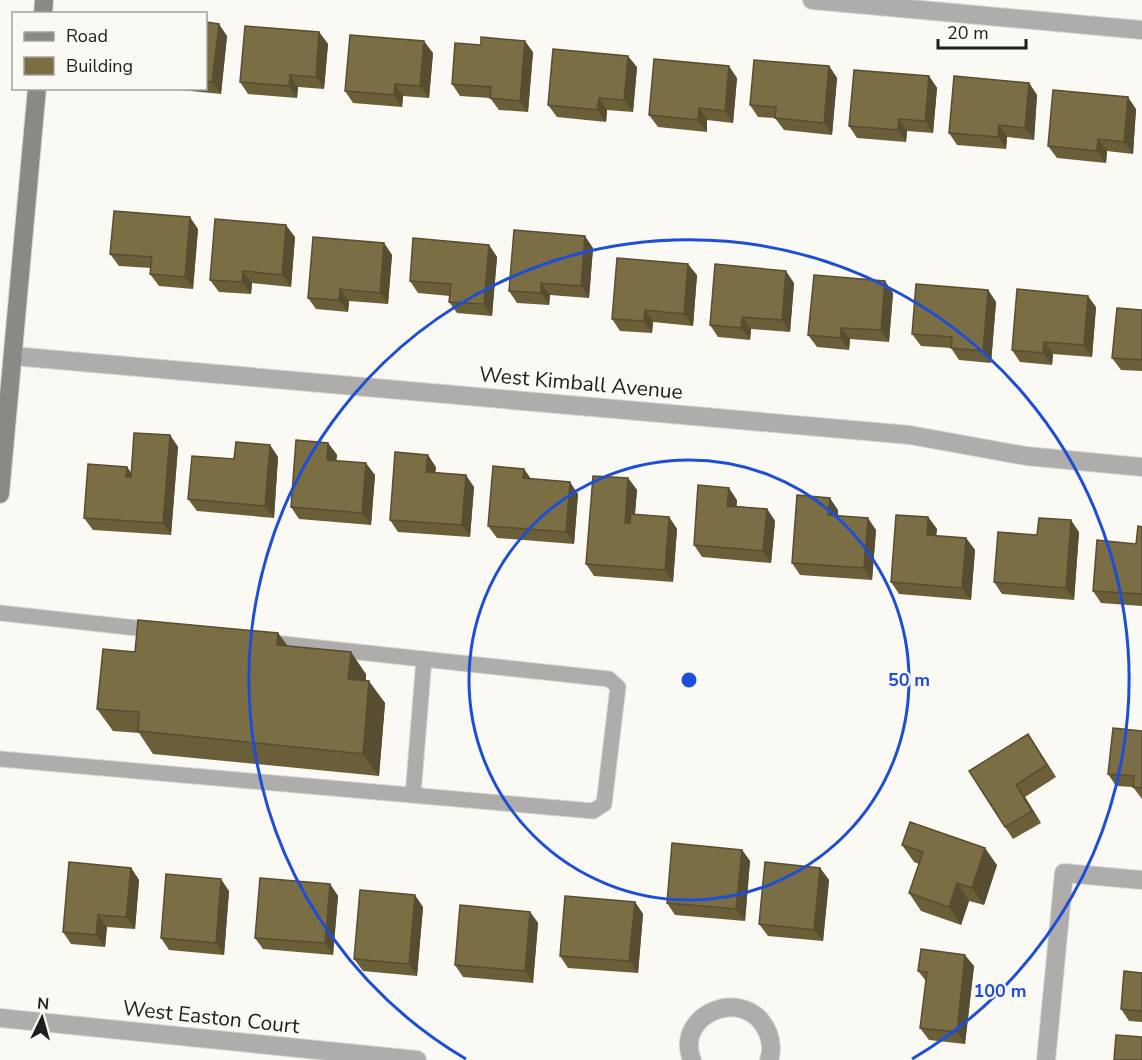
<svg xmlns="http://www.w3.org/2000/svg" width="1142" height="1060" font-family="'Nunito Sans',sans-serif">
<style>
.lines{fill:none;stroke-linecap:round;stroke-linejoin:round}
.service-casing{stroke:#d7d6d1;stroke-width:17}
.minor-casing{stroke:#d7d6d1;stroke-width:20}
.secondary-casing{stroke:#d7d6d1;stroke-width:20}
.service{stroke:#aeadab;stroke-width:15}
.minor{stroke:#aeadab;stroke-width:18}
.secondary{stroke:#8a8986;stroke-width:18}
.wall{fill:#6b5f3a}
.shaded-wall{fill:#574d30}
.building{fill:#7c6e44;stroke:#574d30;stroke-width:1.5}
.ring{fill:none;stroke:#1d4ed8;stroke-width:3}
.labels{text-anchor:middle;stroke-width:4.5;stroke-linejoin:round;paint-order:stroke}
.street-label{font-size:21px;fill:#1e1e1c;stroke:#faf9f4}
.centre{fill:#1d4ed8;stroke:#faf9f4;stroke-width:3}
.ring-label{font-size:18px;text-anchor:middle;font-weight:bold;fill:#1d4ed8;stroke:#faf9f4;stroke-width:4.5;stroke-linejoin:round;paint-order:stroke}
</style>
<rect width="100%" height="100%" fill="#faf9f4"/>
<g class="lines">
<g class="service-casing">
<g id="service">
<polyline points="0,613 155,630"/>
<polyline points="0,759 593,811 604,804 618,687 609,679 265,642"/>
<polyline points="413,795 424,659"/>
</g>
</g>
<g class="minor-casing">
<g id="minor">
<polyline points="812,0 1142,30"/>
<polyline points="13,356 910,435 1026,456 1142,467"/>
<polyline points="0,1018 417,1060"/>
<path d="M 692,1060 C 673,1014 747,983 768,1033 C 771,1041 772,1052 769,1060"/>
<polyline points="1046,1060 1064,873 1142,880"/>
</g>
</g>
<g class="secondary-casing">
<g id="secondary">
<polyline points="43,14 44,0"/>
<polyline points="0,494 37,88"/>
</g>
</g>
<use href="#service" class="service"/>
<use href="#minor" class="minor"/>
<use href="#secondary" class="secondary"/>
</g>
<g class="wall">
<polygon points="206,22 227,36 221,94 170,89 169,88 206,88"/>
<polygon points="319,32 328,44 324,89 298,87 297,98 248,94 240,82"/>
<polygon points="533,52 528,112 499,110 490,98 460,96 452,84"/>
<polygon points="433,53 429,98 403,96 402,107 353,103 345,91"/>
<polygon points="829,66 837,78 832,135 784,130 775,118 758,117 750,105"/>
<polygon points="637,67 633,112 607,110 606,122 557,117 548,105"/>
<polygon points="929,76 937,88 933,133 907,131 906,142 857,138 849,126"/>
<polygon points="737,78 733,123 707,120 707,132 658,127 649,115"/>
<polygon points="1029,83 1037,95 1034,140 1007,137 1006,149 957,145 949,133"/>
<polygon points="1136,109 1133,154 1107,151 1106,163 1057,158 1048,146"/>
<polygon points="198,229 193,289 159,286 150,274 151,268 119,266 110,254"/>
<polygon points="295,237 291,287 252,283 251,294 219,292 210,280"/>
<polygon points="384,243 392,255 388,304 349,301 348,312 316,309 308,298"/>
<polygon points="489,245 497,257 492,316 457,313 449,302 450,296 418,293 410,281"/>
<polygon points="593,248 589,298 550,295 549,305 517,303 509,291"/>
<polygon points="697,275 693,326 653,322 652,333 620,331 612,319"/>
<polygon points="794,283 790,332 751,329 750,340 718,337 710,325"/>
<polygon points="988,290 996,302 991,363 959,360 951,348 921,346 912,334"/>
<polygon points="893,293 889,342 850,339 849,350 817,347 808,335"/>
<polygon points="1096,307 1092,357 1053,354 1052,365 1020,362 1012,350"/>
<polygon points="1142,310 1142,371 1121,370 1112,358"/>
<polygon points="170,435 178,447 171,535 93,530 84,518 127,467 132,474"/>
<polygon points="328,443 337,455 336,461 375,475 371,525 299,519 291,507"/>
<polygon points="270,445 278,457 274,518 197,511 188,499 234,459"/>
<polygon points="436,467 435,473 474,487 470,537 398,532 390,520"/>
<polygon points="524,469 531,479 578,494 574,544 497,538 488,526"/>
<polygon points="628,478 637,490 635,514 669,517 677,529 673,582 594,576 586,564"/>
<polygon points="737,500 736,506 767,509 775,521 771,563 702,557 694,545"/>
<polygon points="838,510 838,516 876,530 872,580 800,575 792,563"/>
<polygon points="928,517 937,529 936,536 966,538 975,550 971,600 899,594 891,582"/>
<polygon points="1142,527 1142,606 1101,603 1093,591 1136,544"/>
<polygon points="1079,532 1074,600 1002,594 994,582"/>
<polygon points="278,633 288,646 366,674 366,681 385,703 379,776 153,754 139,733 113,731 97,709 135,652"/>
<polygon points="1142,731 1142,799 1133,787 1116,786 1108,774"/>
<polygon points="1028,734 1056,777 1025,797 1041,823 1013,839 1005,827"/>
<polygon points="902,845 997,865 984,905 969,901 961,925 921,911 909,893 919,864 914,862"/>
<polygon points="742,850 750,861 745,921 675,915 667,903"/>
<polygon points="131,868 139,880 135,929 107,927 105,947 71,944 63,932"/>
<polygon points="820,868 829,880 823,941 768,936 759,924"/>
<polygon points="330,884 338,896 333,955 263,949 255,938"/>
<polygon points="229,891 224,955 169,950 161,938"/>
<polygon points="635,902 643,914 638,973 568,968 560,956"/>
<polygon points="423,907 417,976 363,971 354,959"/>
<polygon points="530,912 538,923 533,983 463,977 455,965"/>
<polygon points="974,966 965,1044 929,1040 920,1028 926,981 918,971"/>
<polygon points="1142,973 1142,1022 1129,1021 1121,1009"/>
</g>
<g class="shaded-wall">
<polygon points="219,24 227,36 221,94 212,82"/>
<polygon points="319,32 328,44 324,89 316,77"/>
<polygon points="424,41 433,53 429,98 420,86"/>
<polygon points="525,41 533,52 528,112 520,101"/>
<polygon points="628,56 637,67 633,112 624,100"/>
<polygon points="729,66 737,78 733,123 725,111"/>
<polygon points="829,66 837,78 832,135 824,123"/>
<polygon points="290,75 298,87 297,98 289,86"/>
<polygon points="929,76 937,88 933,133 925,121"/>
<polygon points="1029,83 1037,95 1034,140 1025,128"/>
<polygon points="395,84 403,96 402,107 394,95"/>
<polygon points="1128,97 1136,109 1133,154 1124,142"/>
<polygon points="599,98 607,110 606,122 597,110"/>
<polygon points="699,108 707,120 707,132 698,120"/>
<polygon points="899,119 907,131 906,142 898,130"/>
<polygon points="999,125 1007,137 1006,149 998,137"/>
<polygon points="1098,139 1107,151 1106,163 1097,151"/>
<polygon points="190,217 198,229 193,289 185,277"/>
<polygon points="286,225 295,237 291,287 282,275"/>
<polygon points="585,236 593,248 589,298 581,286"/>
<polygon points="384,243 392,255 388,304 380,293"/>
<polygon points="489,245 497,257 492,316 484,304"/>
<polygon points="688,264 697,275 693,326 684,314"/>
<polygon points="243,271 252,283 251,294 242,282"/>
<polygon points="786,271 794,283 790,332 782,320"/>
<polygon points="885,281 893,293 889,342 881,330"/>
<polygon points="541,283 550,295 549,305 541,293"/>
<polygon points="340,289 349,301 348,312 339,300"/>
<polygon points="988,290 996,302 991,363 983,351"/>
<polygon points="1088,296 1096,307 1092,357 1084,345"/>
<polygon points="645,310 653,322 652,333 644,321"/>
<polygon points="742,317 751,329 750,340 741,328"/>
<polygon points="841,328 850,339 849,350 841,338"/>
<polygon points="1044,342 1053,354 1052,365 1043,353"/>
<polygon points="170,435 178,447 171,535 163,523"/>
<polygon points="328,443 337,455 335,472 327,460"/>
<polygon points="270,445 278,457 274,518 265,506"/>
<polygon points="428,455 436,467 434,484 426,472"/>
<polygon points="366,463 375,475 371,525 362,513"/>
<polygon points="127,467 135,479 126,477"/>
<polygon points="524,469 532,481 523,478"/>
<polygon points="466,475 474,487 470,537 462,525"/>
<polygon points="628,478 637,490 633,535 625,523"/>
<polygon points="570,482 578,494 574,544 566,532"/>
<polygon points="729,488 737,500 736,518 727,506"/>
<polygon points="830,498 838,510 837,527 828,515"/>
<polygon points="767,509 775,521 771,563 763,551"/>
<polygon points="669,517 677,529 673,582 665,570"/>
<polygon points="928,517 937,529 935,547 927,535"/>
<polygon points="868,518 876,530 872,580 864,568"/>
<polygon points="1071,520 1079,532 1074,600 1066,588"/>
<polygon points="966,538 975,550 971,600 962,588"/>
<polygon points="278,633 294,656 277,645"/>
<polygon points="351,652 366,674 364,701 348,679"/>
<polygon points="369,681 385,703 379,776 363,754"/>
<polygon points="1028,734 1036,746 1056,777 1047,765"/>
<polygon points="1016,785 1025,797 1041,823 1032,811"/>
<polygon points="985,848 997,865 984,905 972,888"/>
<polygon points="742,850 750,861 745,921 736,909"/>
<polygon points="131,868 139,880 135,929 126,917"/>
<polygon points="820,868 829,880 823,941 814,930"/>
<polygon points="221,879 229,891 224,955 216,943"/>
<polygon points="957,883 969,901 961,925 949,907"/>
<polygon points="330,884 338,896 333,955 325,943"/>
<polygon points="415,895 423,907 417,976 409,964"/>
<polygon points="635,902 643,914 638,973 629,961"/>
<polygon points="530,912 538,923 533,983 525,971"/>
<polygon points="98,915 107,927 105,947 96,935"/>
<polygon points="965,955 974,966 965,1044 957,1032"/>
</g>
<g class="building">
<polygon points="206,22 219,24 212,82 206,82"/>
<polygon points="245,26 319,32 316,77 290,75 289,86 240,82"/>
<polygon points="350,35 424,41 420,86 395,84 394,95 345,91"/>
<polygon points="481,37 525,41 520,101 490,98 491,87 452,84 455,43 481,45"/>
<polygon points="553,49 628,56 624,100 599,98 597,110 548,105"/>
<polygon points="654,59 729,66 725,111 699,108 698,120 649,115"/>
<polygon points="754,60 829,66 824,123 775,118 776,107 750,105"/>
<polygon points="854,70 929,76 925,121 899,119 898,130 849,126"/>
<polygon points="954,76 1029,83 1025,128 999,125 998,137 949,133"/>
<polygon points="1053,90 1128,97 1124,142 1098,139 1097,151 1048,146"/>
<polygon points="114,211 190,217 185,277 150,274 152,257 110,254"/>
<polygon points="215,219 286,225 282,275 243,271 242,282 210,280"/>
<polygon points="514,230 585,236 581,286 541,283 541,293 509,291"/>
<polygon points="313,237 384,243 380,293 340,289 339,300 308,298"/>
<polygon points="413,238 489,245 484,304 449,302 451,284 410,281"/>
<polygon points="617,258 688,264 684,314 645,310 644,321 612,319"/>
<polygon points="715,264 786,271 782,320 742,317 741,328 710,325"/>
<polygon points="814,275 885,281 881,330 841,328 841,338 808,335"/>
<polygon points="916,284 988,290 983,351 951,348 952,337 912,334"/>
<polygon points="1017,289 1088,296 1084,345 1044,342 1043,353 1012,350"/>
<polygon points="1117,308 1142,310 1142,360 1112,358"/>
<polygon points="134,433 170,435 163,523 84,518 88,464 127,467 126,477 131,477"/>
<polygon points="296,440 328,443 327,460 366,463 362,513 291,507"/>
<polygon points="236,442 270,445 265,506 188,499 192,456 234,459"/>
<polygon points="395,452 428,455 426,472 466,475 462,525 390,520"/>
<polygon points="493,466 524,469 523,478 570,482 566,532 488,526"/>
<polygon points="593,476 628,478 625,523 630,523 631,514 669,517 665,570 586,564"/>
<polygon points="698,485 729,488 727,506 767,509 763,551 694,545"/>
<polygon points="797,495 830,498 828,515 868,518 864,568 792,563"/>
<polygon points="896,515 928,517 927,535 966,538 962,588 891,582"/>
<polygon points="1039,518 1071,520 1066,588 994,582 998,532 1037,535"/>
<polygon points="1138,526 1142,527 1142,594 1093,591 1097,540 1136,544"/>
<polygon points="138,620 278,633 277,645 351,652 348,679 369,681 363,754 138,731 139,712 97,709 103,649 135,652"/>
<polygon points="1113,728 1142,731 1142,788 1133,787 1134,776 1108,774"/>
<polygon points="1028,734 1047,765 1016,785 1032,811 1005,827 969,771"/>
<polygon points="910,822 985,848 972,888 957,883 949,907 909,893 923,852 902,845"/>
<polygon points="672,843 742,850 736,909 667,903"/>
<polygon points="69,862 131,868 126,917 98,915 96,935 63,932"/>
<polygon points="765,862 820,868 814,930 759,924"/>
<polygon points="166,874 221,879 216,943 161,938"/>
<polygon points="260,878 330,884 325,943 255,938"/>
<polygon points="360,890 415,895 409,964 354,959"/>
<polygon points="565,896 635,902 629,961 560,956"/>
<polygon points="460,905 530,912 525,971 455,965"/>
<polygon points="921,949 965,955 957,1032 920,1028 927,972 918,971"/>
<polygon points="1124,971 1142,973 1142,1011 1121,1009"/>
<polygon points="1116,1035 1142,1037 1142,1060 1114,1060"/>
</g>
<g class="ring">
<circle cx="689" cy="680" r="220"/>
<path d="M466 1059A440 440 0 1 1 912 1059"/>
</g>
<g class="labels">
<g class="street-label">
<text transform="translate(581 383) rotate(5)" y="7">West Kimball Avenue</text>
<text transform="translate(211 1017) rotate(6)" y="7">West Easton Court</text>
</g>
</g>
<circle cx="689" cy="680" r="9" class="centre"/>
<g class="ring-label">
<text x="909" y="686">50 m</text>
<text x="1000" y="997">100 m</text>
</g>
<rect x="12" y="12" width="195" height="78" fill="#faf9f4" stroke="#a2a19e" stroke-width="1.5"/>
<rect x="24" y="32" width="30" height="9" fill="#8a8986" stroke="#a2a19e" stroke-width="1.5"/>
<text x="66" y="42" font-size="18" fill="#1e1e1c">Road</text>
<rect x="24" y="57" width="30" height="18" fill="#7c6e44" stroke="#a2a19e" stroke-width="1.5"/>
<text x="66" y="72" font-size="18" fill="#1e1e1c">Building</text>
<g transform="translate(42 1018) rotate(5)" stroke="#faf9f4" stroke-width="4.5" paint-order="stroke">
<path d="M0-4.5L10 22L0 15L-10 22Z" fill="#1e1e1c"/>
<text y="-9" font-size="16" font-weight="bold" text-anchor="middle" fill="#1e1e1c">N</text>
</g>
<path d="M938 39v9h88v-9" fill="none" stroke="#1e1e1c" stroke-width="3"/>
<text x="947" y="39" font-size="18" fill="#1e1e1c" stroke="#faf9f4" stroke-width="4.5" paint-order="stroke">20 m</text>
</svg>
